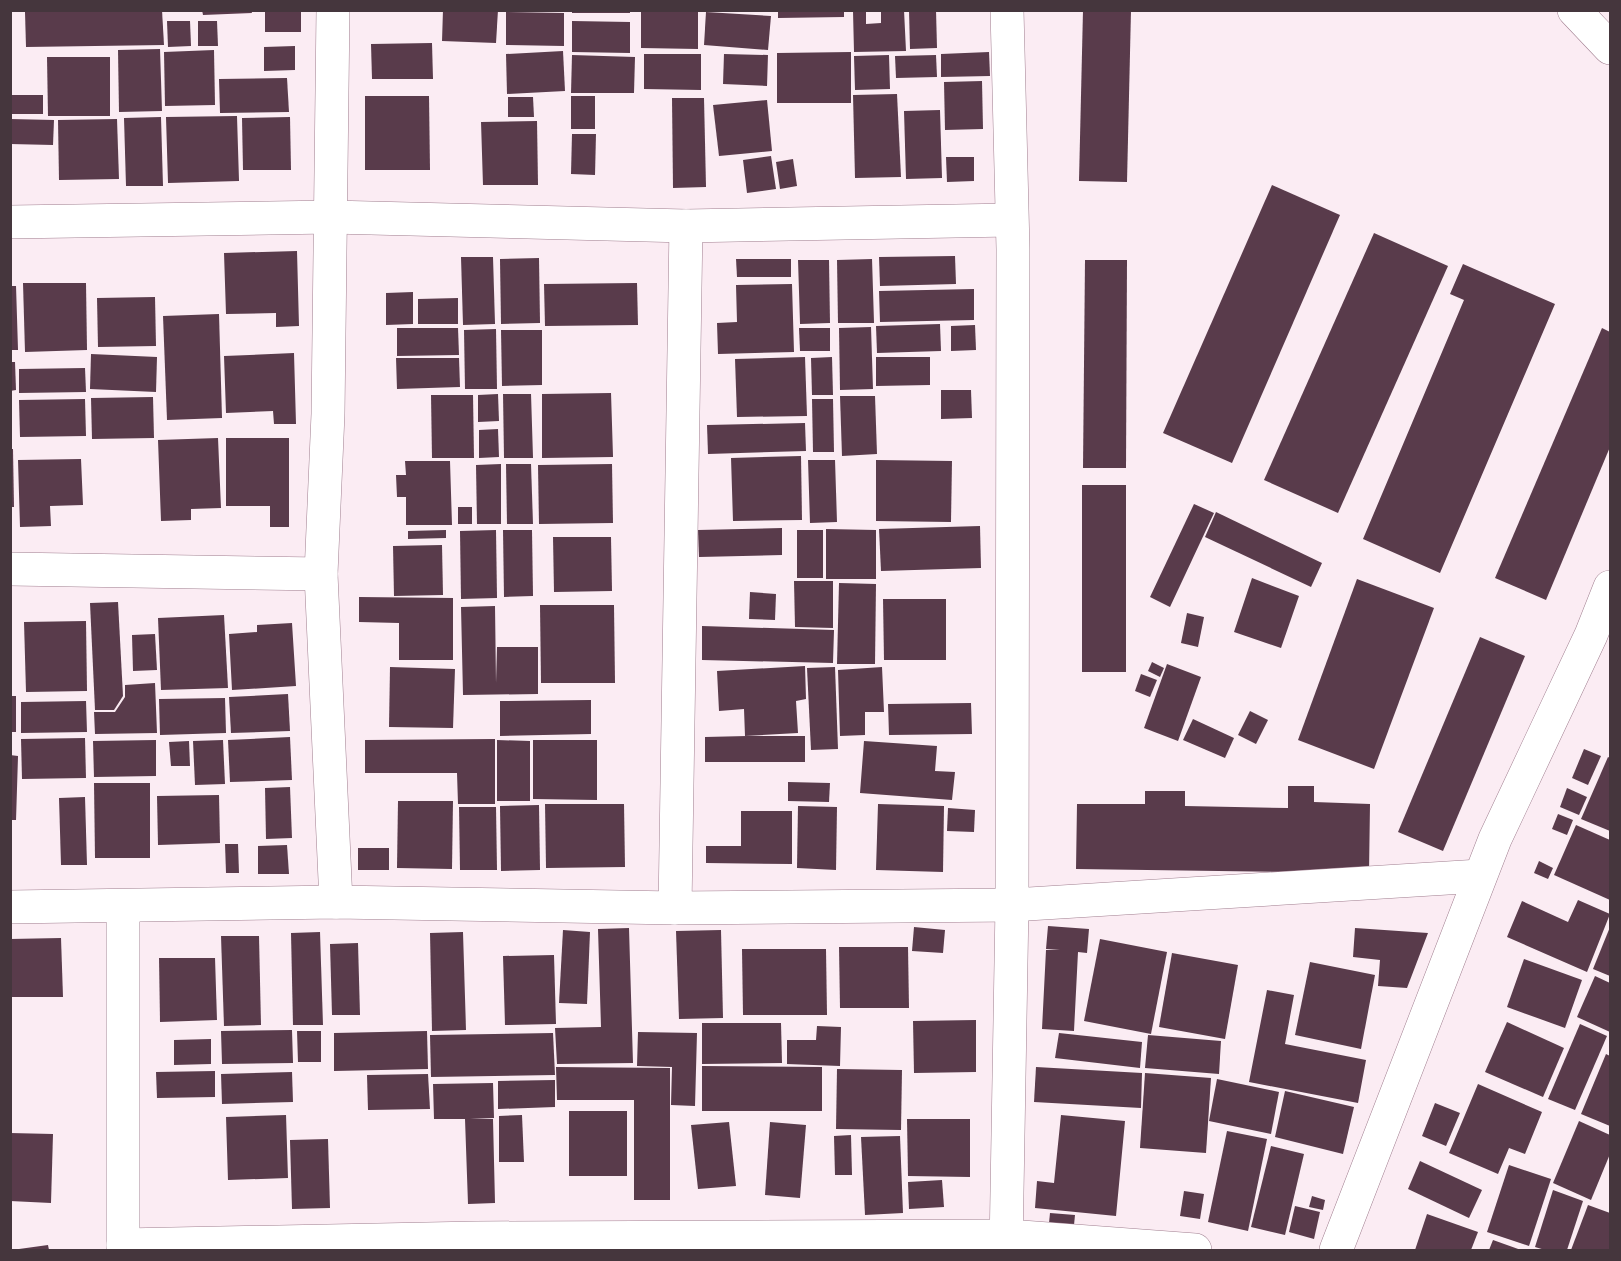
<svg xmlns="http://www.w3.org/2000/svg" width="1621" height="1261" font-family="'PT Sans Narrow',sans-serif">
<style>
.building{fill:#593b4b}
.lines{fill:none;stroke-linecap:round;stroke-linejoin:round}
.minor-casing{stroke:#a17f90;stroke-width:34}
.major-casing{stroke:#a17f90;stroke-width:34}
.minor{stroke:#fff;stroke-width:33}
.major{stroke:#fff;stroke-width:33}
</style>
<rect width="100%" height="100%" fill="#fbecf3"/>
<g class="building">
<polygon points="162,10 164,45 26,47 25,12"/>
<polygon points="202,10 251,10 252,13 203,15"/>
<rect x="265" y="10" width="36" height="22"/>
<polygon points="443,10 498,10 496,43 442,41"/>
<rect x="572" y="10" width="58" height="3"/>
<polygon points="778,10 844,10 844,17 778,18"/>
<polygon points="904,10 906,51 854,52 853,11 866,11 866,24 881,23 881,11"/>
<polygon points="909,10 936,10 937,48 910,49"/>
<polygon points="1083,10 1131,10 1127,182 1079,181"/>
<polygon points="641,11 698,12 698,49 641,48"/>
<polygon points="506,12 564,13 564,46 506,45"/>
<polygon points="706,12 771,16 768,50 704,45"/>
<polygon points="167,21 190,21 191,46 168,47"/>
<polygon points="198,21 217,21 218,46 198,46"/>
<polygon points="572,21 630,22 630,53 572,52"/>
<polygon points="432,43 433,79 372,79 371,44"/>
<polygon points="295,46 295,70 264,71 264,47"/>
<polygon points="160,49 162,111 119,112 118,50"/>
<polygon points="214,50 215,105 165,106 164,52"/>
<polygon points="563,51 565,91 507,94 506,54"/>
<polygon points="851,52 851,103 777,103 777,53"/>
<polygon points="989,52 990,76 941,77 941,54"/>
<polygon points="644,54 701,54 701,90 644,89"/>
<polygon points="724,54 768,55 767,86 723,84"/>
<polygon points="572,55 635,57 634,93 571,93"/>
<polygon points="889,55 890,89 855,90 854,56"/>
<polygon points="936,55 937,77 896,78 895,56"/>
<polygon points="47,57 110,57 110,116 48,116"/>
<polygon points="287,78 289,112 220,113 219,79"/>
<polygon points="982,81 983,129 945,130 944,82"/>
<polygon points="897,94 901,177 855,178 853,95"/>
<polygon points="12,95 43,95 43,114 11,114"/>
<polygon points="365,96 429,96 430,170 365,170"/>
<rect x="571" y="96" width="24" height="33"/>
<polygon points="508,97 533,97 534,117 508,117"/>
<polygon points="672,98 704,98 706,187 673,188"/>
<polygon points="767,100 772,151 719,156 713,105"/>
<polygon points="940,110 942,178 906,179 904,111"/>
<polygon points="237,116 239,181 168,183 166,117"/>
<polygon points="161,117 163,186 126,186 124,118"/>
<polygon points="290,117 291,170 243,170 242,118"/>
<polygon points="10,119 54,120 53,145 10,144"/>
<polygon points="117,119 119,179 59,180 58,120"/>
<polygon points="537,121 538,185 483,185 481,122"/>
<polygon points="572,134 596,134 595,175 571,174"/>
<polygon points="771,156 776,189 747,193 743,160"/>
<polygon points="946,157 974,157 974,181 947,182"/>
<polygon points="793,159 797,186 780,189 776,162"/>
<polygon points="1272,185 1340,215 1232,463 1163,433"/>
<polygon points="1374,233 1448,266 1338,513 1264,480"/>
<polygon points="297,251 299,326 276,327 276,313 226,314 224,253"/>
<polygon points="955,256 956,284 880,286 879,257"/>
<polygon points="461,257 493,257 495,324 463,325"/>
<polygon points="539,258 540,323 501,324 500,259"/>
<polygon points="736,259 791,259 791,277 737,277"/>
<polygon points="872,259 874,323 838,323 837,260"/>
<polygon points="798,260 829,260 830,323 800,324"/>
<polygon points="1085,260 1127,260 1126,468 1083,468"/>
<polygon points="1463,264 1555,304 1440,573 1363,539 1464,300 1450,294"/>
<polygon points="23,283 86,283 87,350 25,352"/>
<polygon points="637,283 638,325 545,326 544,284"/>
<polygon points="792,284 794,352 718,354 717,323 737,322 736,285"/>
<polygon points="10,286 16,286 18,350 10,350"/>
<polygon points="974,289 974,320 880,322 879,291"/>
<polygon points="413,292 413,324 386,325 386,293"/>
<polygon points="155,297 156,346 98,347 97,298"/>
<polygon points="458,298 458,324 418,324 418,299"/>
<polygon points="219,314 222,418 167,420 163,316"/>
<polygon points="940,324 941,351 877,353 876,326"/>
<polygon points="975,325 976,350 951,351 951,326"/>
<polygon points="871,327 873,389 840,390 839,328"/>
<polygon points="397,328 458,328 459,355 397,356"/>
<polygon points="799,328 830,328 830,351 800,351"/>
<polygon points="1602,328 1610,332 1610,447 1546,600 1495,578"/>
<polygon points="496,329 497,389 465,389 464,330"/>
<polygon points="501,330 542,330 542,385 502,386"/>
<polygon points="294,353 296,424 274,424 273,411 226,413 224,356"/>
<polygon points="91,354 157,357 156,392 90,389"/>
<polygon points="805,357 807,416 737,417 735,359"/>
<polygon points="832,357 833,395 812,395 811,358"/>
<polygon points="876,357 930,357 930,385 876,386"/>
<polygon points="396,358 459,358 460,387 397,389"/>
<polygon points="10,362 15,362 16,390 10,391"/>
<polygon points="85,368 86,392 19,393 19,369"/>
<polygon points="941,390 971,390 972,418 941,419"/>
<polygon points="611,393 613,457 542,458 542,394"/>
<polygon points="498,394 499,421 478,422 478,395"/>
<polygon points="503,394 531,394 533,458 504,458"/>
<polygon points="431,395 473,395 474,458 432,458"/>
<polygon points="840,396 875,396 877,454 842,456"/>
<polygon points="153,397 154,438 92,439 91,398"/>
<polygon points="85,399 86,436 20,437 19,400"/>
<polygon points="812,399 833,399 834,452 813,452"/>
<polygon points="805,423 806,451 708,454 707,425"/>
<polygon points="498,429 499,457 479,458 479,430"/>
<polygon points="218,438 221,508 191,509 191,520 161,521 158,440"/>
<polygon points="226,438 289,438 289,527 270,527 270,506 226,506"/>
<polygon points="10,449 13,449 14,507 10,507"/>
<polygon points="801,456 802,520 733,521 731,458"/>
<polygon points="81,459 83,505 50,506 51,526 20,527 18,460"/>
<polygon points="808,460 835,460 837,522 810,523"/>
<polygon points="876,460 952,461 951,522 876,521"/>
<polygon points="405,461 450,461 452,525 406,525 406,497 397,497 396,475 406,475"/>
<polygon points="501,464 501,524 477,524 476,465"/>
<polygon points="506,464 531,464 533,524 507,524"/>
<polygon points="612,464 613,523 539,524 538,465"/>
<rect x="1082" y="485" width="44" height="187"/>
<polygon points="1194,504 1214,513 1170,607 1150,597"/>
<rect x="458" y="507" width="14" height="17"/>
<polygon points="1216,512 1322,563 1311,587 1205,537"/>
<polygon points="980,526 981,568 881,571 879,529"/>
<polygon points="782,528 782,555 699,557 698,530"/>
<polygon points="826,529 876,530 876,579 826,579"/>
<polygon points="446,530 446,538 408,539 408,531"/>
<polygon points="496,530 497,598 461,599 460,531"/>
<polygon points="503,530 532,530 533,596 504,597"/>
<rect x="797" y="530" width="26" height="48"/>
<polygon points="553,537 611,537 612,591 554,592"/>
<polygon points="442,545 443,595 394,596 393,546"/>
<polygon points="1252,578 1299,596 1281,648 1234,632"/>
<polygon points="1357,579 1434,608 1374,769 1298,740"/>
<polygon points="794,581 833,581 833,628 795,627"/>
<polygon points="839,583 876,584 875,664 837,664"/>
<polygon points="750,592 776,594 775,620 749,619"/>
<polygon points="359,597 453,598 453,660 399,660 399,623 359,622"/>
<polygon points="883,599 946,599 946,660 884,660"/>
<polygon points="118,602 123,696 114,710 95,710 90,603"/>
<polygon points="540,605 614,605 615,683 541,683"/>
<polygon points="495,606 496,683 497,647 538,647 538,694 463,695 461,607"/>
<polygon points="1187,613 1204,617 1198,647 1181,643"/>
<polygon points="224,615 228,688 161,690 158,618"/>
<polygon points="86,621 87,691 26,692 24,622"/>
<polygon points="292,623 296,686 232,690 229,634 257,632 257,625"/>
<polygon points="702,626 834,630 833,663 702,660"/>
<polygon points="155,634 157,670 133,671 132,635"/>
<polygon points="1480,637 1525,656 1443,851 1398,832"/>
<polygon points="1152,662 1164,668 1160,677 1148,671"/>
<polygon points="1167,664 1201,677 1178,741 1144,728"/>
<polygon points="805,666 806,699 796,701 798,733 745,736 744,709 719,711 717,671"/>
<polygon points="390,667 455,669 453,728 389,727"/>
<polygon points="835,667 838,749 811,750 807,668"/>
<polygon points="882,667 884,712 865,712 865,735 840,736 838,670"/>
<polygon points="1141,674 1157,680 1150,697 1135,691"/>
<polygon points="155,683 157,733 95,734 94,712 115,712 125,697 125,685"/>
<polygon points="288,694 290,731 231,733 229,697"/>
<rect x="10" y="696" width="6" height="36"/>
<polygon points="225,698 226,733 160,735 159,699"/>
<polygon points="591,700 591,734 500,736 500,701"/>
<polygon points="86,701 87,732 21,733 21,702"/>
<polygon points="971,703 972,734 889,735 888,704"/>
<polygon points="1250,711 1268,720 1256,744 1238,735"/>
<polygon points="1193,719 1234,738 1225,758 1183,740"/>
<polygon points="747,736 805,736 805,762 705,762 705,737"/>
<polygon points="290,737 292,780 230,782 228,740"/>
<polygon points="85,738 86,778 22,779 21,739"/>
<polygon points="495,739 495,804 458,804 457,773 365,773 365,740"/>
<polygon points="156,740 156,776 94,777 93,741"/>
<polygon points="223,740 225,784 195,785 193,741"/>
<polygon points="497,740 530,741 530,801 497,801"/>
<polygon points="533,740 597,740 597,800 533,799"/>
<polygon points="189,741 190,766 171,766 169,742"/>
<polygon points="864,741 937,746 935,771 955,772 952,800 860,793"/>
<polygon points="1584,749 1601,756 1588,785 1572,778"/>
<polygon points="10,755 18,756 16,820 10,820"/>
<polygon points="1608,757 1610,758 1610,831 1581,819"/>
<polygon points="788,782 830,783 829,802 788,801"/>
<polygon points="94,783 150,783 150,858 95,858"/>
<polygon points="1288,786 1314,786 1314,802 1370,804 1369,873 1076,869 1077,804 1145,804 1145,791 1185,791 1185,806 1288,808"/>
<polygon points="290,787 292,838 266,839 265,788"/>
<polygon points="1567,788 1587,797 1579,815 1560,807"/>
<polygon points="219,795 220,843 158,845 157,796"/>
<polygon points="85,797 87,865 61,865 59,798"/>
<polygon points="398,801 453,801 452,869 397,868"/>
<polygon points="545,804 624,804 625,867 546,868"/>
<polygon points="878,804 944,806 943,872 876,870"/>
<polygon points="539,805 540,870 501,871 500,806"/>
<polygon points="798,806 837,807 836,870 797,868"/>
<polygon points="459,807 496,807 497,870 460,870"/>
<polygon points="948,808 975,810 974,832 947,831"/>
<polygon points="741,811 792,811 792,864 706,863 706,846 741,846"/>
<polygon points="1558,814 1573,820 1567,835 1552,829"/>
<polygon points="1576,825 1610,840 1610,900 1554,875"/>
<polygon points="225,844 238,844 239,873 226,873"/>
<polygon points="287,845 289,874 258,874 258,846"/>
<rect x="358" y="848" width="31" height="22"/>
<polygon points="1539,861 1553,868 1548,879 1534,873"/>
<polygon points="1578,900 1610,914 1587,972 1507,937 1522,901 1568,922"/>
<polygon points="1048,926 1089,929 1087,953 1078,952 1074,1031 1042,1029 1046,950 1060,950 1046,949"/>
<polygon points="914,927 945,930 943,953 912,951"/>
<polygon points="1610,927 1610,976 1593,969"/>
<polygon points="629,928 633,1063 557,1064 555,1028 601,1027 598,929"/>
<polygon points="1355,928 1428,933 1407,988 1378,986 1380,960 1353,957"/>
<polygon points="563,930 590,932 587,1004 559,1003"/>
<polygon points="721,930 723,1018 679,1019 676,931"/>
<polygon points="320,932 323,1025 293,1025 291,933"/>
<polygon points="463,932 466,1030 432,1031 430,933"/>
<polygon points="221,936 259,936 261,1025 224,1026"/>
<polygon points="61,938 63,997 10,997 10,939"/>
<polygon points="1100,939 1167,952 1151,1034 1084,1021"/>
<polygon points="358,943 360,1015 332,1015 330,944"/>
<polygon points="839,947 908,947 909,1008 840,1008"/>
<polygon points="742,949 826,949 827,1015 743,1015"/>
<polygon points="1172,953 1238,965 1225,1039 1159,1027"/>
<polygon points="554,955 556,1024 505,1025 503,956"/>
<polygon points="159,958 215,958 217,1020 160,1022"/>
<polygon points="1524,959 1582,980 1565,1028 1507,1007"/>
<polygon points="1310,962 1375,975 1361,1049 1295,1035"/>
<polygon points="1595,976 1610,983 1610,1032 1577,1017"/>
<polygon points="1267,990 1294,995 1285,1044 1366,1060 1358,1103 1249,1082"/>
<polygon points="976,1020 976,1072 914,1073 913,1021"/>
<polygon points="1507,1022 1564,1048 1543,1097 1485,1072"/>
<polygon points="702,1023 781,1023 782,1063 702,1064"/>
<polygon points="1580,1024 1607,1036 1575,1110 1548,1099"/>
<polygon points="817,1026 841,1027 840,1066 787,1064 787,1040 816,1040"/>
<polygon points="292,1030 293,1063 222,1064 221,1031"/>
<polygon points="297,1031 321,1031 321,1062 298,1062"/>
<polygon points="427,1031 428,1069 334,1071 334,1033"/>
<polygon points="638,1032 697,1033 695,1106 671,1105 672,1067 637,1066"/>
<polygon points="553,1033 555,1075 431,1077 430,1035"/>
<polygon points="1059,1033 1142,1042 1140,1068 1055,1058"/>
<polygon points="1148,1035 1221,1041 1219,1074 1145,1068"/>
<polygon points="211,1039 211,1064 174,1065 174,1040"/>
<polygon points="1606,1054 1610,1056 1610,1126 1581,1114"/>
<polygon points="702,1066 822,1067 822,1111 702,1111"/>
<polygon points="556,1067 670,1068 670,1200 634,1200 634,1100 557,1100"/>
<polygon points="1036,1067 1142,1073 1141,1108 1034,1102"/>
<polygon points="837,1069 902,1070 901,1130 836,1129"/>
<polygon points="215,1071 215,1097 157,1098 156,1072"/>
<polygon points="292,1072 293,1102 222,1104 221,1074"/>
<polygon points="1145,1073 1211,1078 1206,1153 1140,1148"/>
<polygon points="428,1074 430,1109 368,1110 367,1075"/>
<polygon points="1217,1079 1279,1092 1271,1134 1209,1121"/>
<polygon points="555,1080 555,1107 498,1109 498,1081"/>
<polygon points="493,1083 494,1118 470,1119 493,1119 495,1203 468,1204 465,1119 434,1119 433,1084"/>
<polygon points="1478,1084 1542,1112 1525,1154 1509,1148 1498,1174 1449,1153"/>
<polygon points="1285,1091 1354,1107 1343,1154 1275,1137"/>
<polygon points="1435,1103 1460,1113 1446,1146 1422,1136"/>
<rect x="569" y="1111" width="58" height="65"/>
<polygon points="286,1115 288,1178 228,1180 226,1117"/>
<polygon points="522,1115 524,1162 499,1162 499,1116"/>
<polygon points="1061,1115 1125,1121 1116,1216 1035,1208 1037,1181 1054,1183"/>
<polygon points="907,1119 970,1119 970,1177 908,1176"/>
<polygon points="1579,1121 1610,1135 1610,1154 1591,1200 1553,1183"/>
<polygon points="729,1122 736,1186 698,1189 691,1125"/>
<polygon points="770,1122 806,1125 800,1198 765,1195"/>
<polygon points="1227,1131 1267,1139 1248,1231 1208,1222"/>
<polygon points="10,1133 53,1134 51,1203 10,1201"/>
<polygon points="851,1135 852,1175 835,1175 834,1136"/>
<polygon points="900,1136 903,1213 865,1215 861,1137"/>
<polygon points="328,1139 330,1208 292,1209 290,1140"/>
<polygon points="1271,1146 1304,1154 1285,1235 1251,1227"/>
<polygon points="1420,1161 1482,1190 1469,1218 1408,1189"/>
<polygon points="1509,1165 1551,1179 1529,1246 1487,1232"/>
<polygon points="942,1180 944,1207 909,1209 908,1182"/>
<polygon points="1553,1190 1583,1201 1567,1250 1545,1250 1535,1247"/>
<polygon points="1184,1191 1204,1194 1200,1219 1180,1216"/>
<polygon points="1312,1196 1325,1200 1323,1210 1309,1207"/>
<polygon points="1588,1205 1610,1213 1610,1250 1571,1250"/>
<polygon points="1295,1206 1320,1212 1314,1239 1289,1232"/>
<polygon points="1050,1213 1075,1215 1074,1225 1049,1223"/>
<polygon points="1427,1214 1478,1232 1471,1250 1415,1250"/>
<polygon points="1493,1240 1521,1250 1489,1250"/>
<polygon points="48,1245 49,1250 20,1250 19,1249"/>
</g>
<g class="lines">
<g class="minor-casing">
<g id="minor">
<polyline points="333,10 328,414 321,574 336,902"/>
<polyline points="10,222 331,217 686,226 1011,220"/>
<polyline points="10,569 321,574"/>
<polyline points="123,906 123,1250"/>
<polyline points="675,908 686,226"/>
<polyline points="123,1245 476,1238 1007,1236 1195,1250"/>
<polyline points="1006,1250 1012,905 1013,249 1007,10"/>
<polyline points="1336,1250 1495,839 1591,635 1610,587"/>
</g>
</g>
<g class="major-casing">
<g id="major">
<polyline points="1574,10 1610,48"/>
<polyline points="10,907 336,902 675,908 1012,905 1480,876"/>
</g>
</g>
<use href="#minor" class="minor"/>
<use href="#major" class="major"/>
</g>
<rect width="1621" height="1261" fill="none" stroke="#45363d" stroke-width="24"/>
</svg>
